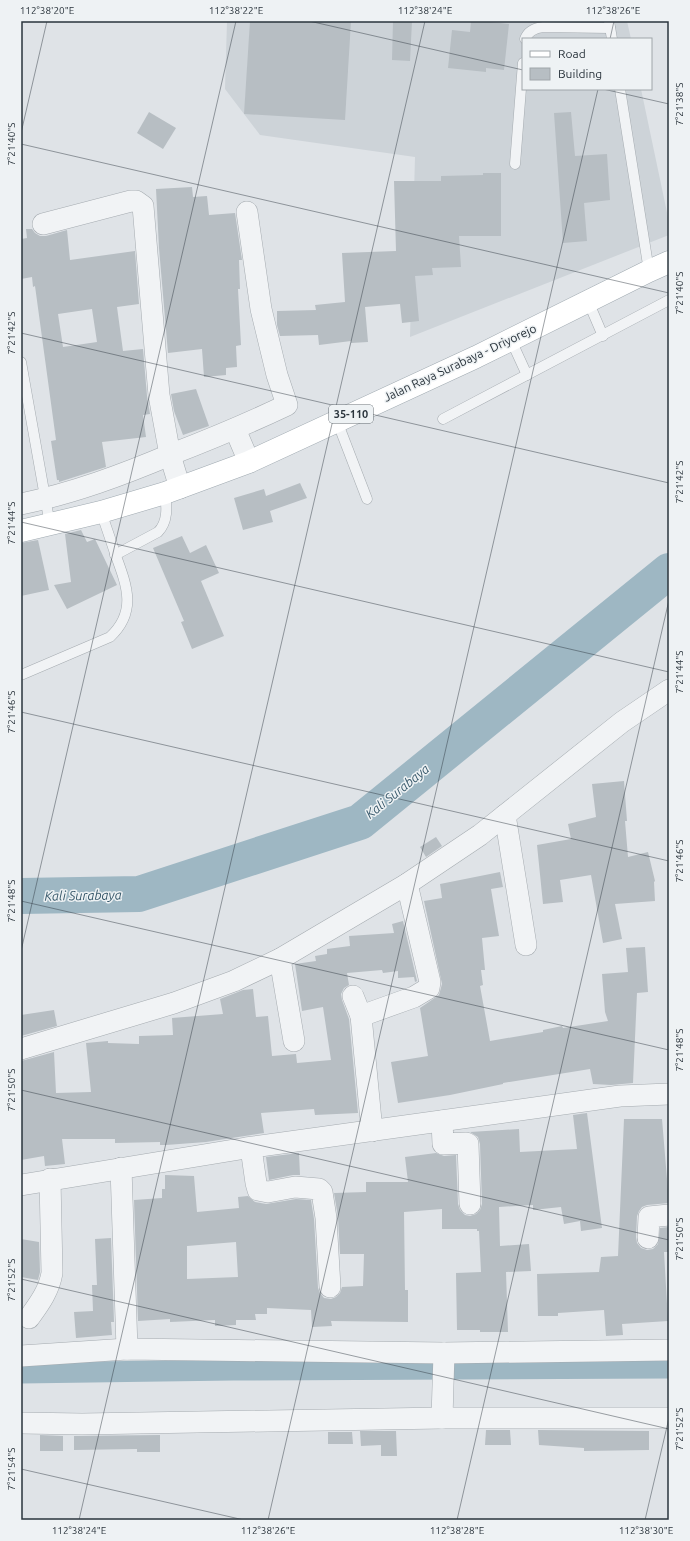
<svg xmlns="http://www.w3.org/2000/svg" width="690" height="1541" font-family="Ubuntu,sans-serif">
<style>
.built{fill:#cdd3d8}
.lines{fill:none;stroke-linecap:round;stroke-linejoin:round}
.canal{stroke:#9eb7c3;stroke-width:21}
.river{stroke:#9eb7c3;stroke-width:36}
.building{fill:#b7bec3;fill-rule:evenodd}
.lane-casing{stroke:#a5abb0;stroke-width:11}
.street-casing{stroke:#a5abb0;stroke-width:22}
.primary-casing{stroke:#a0aab1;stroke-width:23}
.lane{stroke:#f1f3f5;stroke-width:10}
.street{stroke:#f1f3f5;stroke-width:21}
.primary{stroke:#fff;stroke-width:22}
.ticks{fill:none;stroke:#2a343c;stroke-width:1;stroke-opacity:0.45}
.labels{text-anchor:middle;stroke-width:3;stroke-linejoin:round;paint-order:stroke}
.shield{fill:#eef2f4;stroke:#656d73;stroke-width:1}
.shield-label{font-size:11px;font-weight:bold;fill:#2a343c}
.street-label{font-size:12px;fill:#2a343c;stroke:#eef2f4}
.water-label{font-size:13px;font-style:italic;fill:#38596b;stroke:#eef2f4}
.neatline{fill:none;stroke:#2a343c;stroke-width:1.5}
.ticks-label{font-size:10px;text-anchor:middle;fill:#2a343c}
</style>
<rect width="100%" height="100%" fill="#dfe3e7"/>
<polygon class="built" points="227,21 627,21 631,39 523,39 523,89 641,89 669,222 669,235 410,337 415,157 260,135 225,89"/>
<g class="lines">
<polyline class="canal" points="21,1373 233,1370 669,1368"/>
<polyline class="river" points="21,896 139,894 360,822 669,571"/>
</g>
<g class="building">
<polygon points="250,21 351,21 345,120 244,114"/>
<polygon points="393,21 412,21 410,61 392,60"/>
<polygon points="471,21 491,21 491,22 509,24 504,70 486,68 486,72 448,68 452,30 470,32"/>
<polygon points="149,112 176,128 163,149 137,133"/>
<polygon points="571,112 575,156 607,154 610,200 584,203 587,241 563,243 554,113"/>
<polygon points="483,173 501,173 501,236 459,236 461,267 432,268 433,275 415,276 419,321 402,323 400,304 365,307 368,342 351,343 351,341 319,345 318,335 280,336 277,325 277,311 316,310 315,305 345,302 342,253 396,251 394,181 441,181 441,176 483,175"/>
<polygon points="192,187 193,197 207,196 209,215 235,213 242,260 239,260 240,289 238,289 241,345 236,346 237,367 226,368 226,375 204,377 202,349 168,353 159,248 156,189"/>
<path d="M 26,229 L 32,229 L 35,233 L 40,236 L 46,236 L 67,230 L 70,260 L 135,251 L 139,304 L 117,307 L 123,351 L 143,349 L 147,396 L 150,414 L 143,415 L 146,437 L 102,442 L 106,467 L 59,482 L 59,480 L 57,480 L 51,441 L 56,440 L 35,286 L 33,287 L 32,277 L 21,279 L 21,239 L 27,238 ZM 92,309 L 97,342 L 63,347 L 58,314 Z"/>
<polygon points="196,389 209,426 183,435 174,411 171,394"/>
<polygon points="300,483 307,498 270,511 273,522 243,530 234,498 264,489 266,496"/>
<polygon points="81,530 87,542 95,539 117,585 67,609 54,585 71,582 65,534"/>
<polygon points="182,536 190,553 206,545 219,573 201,581 224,636 192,649 181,622 184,621 153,548"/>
<polygon points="38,540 49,590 21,596 21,543"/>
<polygon points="624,781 627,821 625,821 628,857 648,852 655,881 654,882 655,901 615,904 622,939 603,943 591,875 560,880 563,902 543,904 537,845 571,839 568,824 596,817 592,784"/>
<polygon points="436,837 442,846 426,857 420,847"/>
<polygon points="500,872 503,887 491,889 499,936 482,938 485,970 481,970 483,985 480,986 490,1041 543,1032 543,1030 562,1026 563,1028 608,1021 605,1012 602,974 628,972 626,948 645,947 648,992 637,993 633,1083 611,1085 593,1084 590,1069 503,1083 503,1084 450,1095 398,1103 391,1062 428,1056 420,1008 439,995 442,984 424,901 442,898 440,884"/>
<polygon points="403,921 417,981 415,982 414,977 398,978 398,971 383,973 382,970 347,973 349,985 344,988 341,994 342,1000 349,1019 358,1113 315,1115 314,1109 261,1113 264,1133 206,1142 166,1145 160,1145 160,1142 115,1143 115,1139 62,1139 65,1164 45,1166 44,1156 21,1160 21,1061 54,1052 56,1093 91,1092 86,1043 108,1041 108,1043 139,1044 139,1036 173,1035 172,1018 223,1014 220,999 243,990 253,989 256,1017 268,1016 272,1056 296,1054 297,1063 331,1060 323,1007 302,1011 295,964 316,961 315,956 327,954 327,949 350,946 349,936 394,933 392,924"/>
<polygon points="54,1010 57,1026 21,1036 21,1015"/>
<path d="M 587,1113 L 602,1228 L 581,1231 L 580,1221 L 564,1224 L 561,1207 L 533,1210 L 533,1205 L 499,1207 L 500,1246 L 529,1244 L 531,1271 L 506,1272 L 508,1332 L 480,1332 L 480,1330 L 457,1330 L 456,1273 L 481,1272 L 479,1231 L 477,1231 L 477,1229 L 442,1229 L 442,1209 L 404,1212 L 405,1290 L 408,1290 L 408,1322 L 331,1321 L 332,1326 L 312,1327 L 311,1310 L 267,1308 L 267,1314 L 255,1314 L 256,1320 L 236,1320 L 236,1325 L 215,1326 L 215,1320 L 170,1322 L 170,1319 L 138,1321 L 134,1200 L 162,1198 L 162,1189 L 165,1189 L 165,1175 L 194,1176 L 197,1212 L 239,1208 L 238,1197 L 248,1196 L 255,1202 L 266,1204 L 296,1199 L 311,1200 L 314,1219 L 318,1288 L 320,1293 L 324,1298 L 331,1299 L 336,1297 L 340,1293 L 342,1287 L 363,1286 L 364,1254 L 340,1254 L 338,1217 L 334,1193 L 366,1192 L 366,1182 L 408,1182 L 405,1157 L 436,1153 L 444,1156 L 456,1155 L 458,1204 L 460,1210 L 465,1215 L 470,1216 L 476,1214 L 480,1210 L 482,1204 L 480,1144 L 478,1137 L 470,1132 L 519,1129 L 520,1152 L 577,1149 L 573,1115 ZM 236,1242 L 238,1277 L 187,1279 L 187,1246 Z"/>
<polygon points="624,1119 662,1119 669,1203 647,1205 642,1207 639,1211 637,1216 636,1237 637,1243 641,1248 647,1250 653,1249 658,1244 660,1228 669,1227 669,1252 664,1252 668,1321 622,1324 623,1335 606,1336 604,1310 558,1313 558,1316 538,1316 537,1274 599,1272 601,1257 618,1256"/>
<polygon points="299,1153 300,1175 293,1175 269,1180 266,1157"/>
<polygon points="111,1238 114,1322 111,1322 112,1335 76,1338 74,1312 93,1311 92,1285 97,1285 95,1239"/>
<polygon points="21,1239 39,1242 40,1272 38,1280 21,1277"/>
<polygon points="486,1430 510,1430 511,1445 485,1445"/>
<polygon points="538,1430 649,1431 649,1450 584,1451 584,1448 539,1445"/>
<polygon points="360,1431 396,1431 397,1456 381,1456 381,1445 361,1446"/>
<polygon points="328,1432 352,1432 353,1444 328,1444"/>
<polygon points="40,1435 63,1436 63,1451 40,1451"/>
<polygon points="160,1435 160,1452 137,1452 137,1449 74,1450 74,1436"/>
</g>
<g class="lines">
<g class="lane-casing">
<g id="lane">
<polyline points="609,21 612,39"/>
<path d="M 525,39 C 528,31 535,28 543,27 L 610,28"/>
<polyline points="620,89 649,271"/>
<polyline points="515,164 523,63"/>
<polyline points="588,301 603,336"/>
<polyline points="511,340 527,375"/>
<polyline points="21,362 50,525"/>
<polyline points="443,419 669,300"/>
<polyline points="337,421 367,499"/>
<path d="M 115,555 L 158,532 C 168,522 167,507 165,493"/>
<path d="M 21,675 L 110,637 C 137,612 127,586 116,556 C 111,541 106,526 101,512"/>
</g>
</g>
<g class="street-casing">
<g id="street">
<polyline points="43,224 131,201 136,201 143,206 159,395 170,455 180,488"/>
<polyline points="235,429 249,462"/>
<path d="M 21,504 C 74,493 122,475 172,454 C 211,439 249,423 287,405 L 277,375 L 261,309 L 247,212"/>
<polyline points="505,815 526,945"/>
<polyline points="280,959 294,1041"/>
<polyline points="353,996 361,1016 372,1131"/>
<polyline points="361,1016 414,997 429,988 430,982 407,884"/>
<polyline points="21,1049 174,1003 234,981 280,959 407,884 480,835 622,722 669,690"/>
<polyline points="442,1121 443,1144 466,1143 468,1144 470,1204"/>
<polyline points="251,1148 256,1183 258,1190 268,1192 295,1187 319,1189 322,1192 326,1218 330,1287"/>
<polyline points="121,1168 127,1349"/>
<polyline points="21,1185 246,1148 620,1096 669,1094"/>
<polyline points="648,1238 649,1217 669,1215"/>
<path d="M 29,1318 C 39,1304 49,1291 52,1273 L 50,1179"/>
<polyline points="21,1356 127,1349 444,1353 669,1350"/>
<polyline points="442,1418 444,1353"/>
<polyline points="21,1423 82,1424 442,1418 669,1418"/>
</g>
</g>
<g class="primary-casing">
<polyline id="primary" points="21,531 101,512 165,493 249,462 476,357 649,271 669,262"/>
</g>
<use href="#lane" class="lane"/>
<use href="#street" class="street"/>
<use href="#primary" class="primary"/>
</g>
<path class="ticks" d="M 309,21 L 523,70M 610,39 L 614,21M 603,89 L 669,104M 21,133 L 47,21M 21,144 L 669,293M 21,333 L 669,483M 21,522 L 669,672M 21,712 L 669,861M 21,901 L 669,1050M 21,951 L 236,21M 21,1090 L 669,1240M 21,1279 L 669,1429M 21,1469 L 244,1520M 79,1520 L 425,21M 268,1520 L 598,89M 457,1520 L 669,600M 645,1520 L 669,1418"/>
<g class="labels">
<rect class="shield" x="329" y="405" width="44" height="18" rx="3"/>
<g class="shield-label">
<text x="351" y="418">35-110</text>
</g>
<g class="street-label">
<text transform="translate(460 363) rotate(-25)" y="4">Jalan Raya Surabaya - Driyorejo</text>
</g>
<g class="water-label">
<text transform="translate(397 791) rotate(-39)" y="5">Kali Surabaya</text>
<text transform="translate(83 895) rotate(-1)" y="5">Kali Surabaya</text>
</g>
</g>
<rect width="690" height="1541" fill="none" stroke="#eef2f4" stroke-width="44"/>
<rect x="522" y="38" width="130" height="52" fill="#eef2f4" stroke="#a0a6aa"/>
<rect x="530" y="51" width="20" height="6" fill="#ffffff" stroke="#a0a6aa"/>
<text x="558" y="58" font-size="12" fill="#2a343c">Road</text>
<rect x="530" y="68" width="20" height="12" fill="#b7bec3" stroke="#a0a6aa"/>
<text x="558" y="78" font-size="12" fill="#2a343c">Building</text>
<rect x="22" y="22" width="646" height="1497" class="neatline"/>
<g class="ticks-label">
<text x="47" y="14">112°38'20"E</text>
<text x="236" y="14">112°38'22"E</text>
<text x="425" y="14">112°38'24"E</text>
<text x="613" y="14">112°38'26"E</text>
<text transform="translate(679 104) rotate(-90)" y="4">7°21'38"S</text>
<text transform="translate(11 144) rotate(-90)" y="4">7°21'40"S</text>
<text transform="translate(679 293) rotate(-90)" y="4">7°21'40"S</text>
<text transform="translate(11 333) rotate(-90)" y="4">7°21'42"S</text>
<text transform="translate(679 482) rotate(-90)" y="4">7°21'42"S</text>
<text transform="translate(11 523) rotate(-90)" y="4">7°21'44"S</text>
<text transform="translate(679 672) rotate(-90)" y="4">7°21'44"S</text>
<text transform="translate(11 712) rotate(-90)" y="4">7°21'46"S</text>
<text transform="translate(679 861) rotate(-90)" y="4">7°21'46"S</text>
<text transform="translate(11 901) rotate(-90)" y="4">7°21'48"S</text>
<text transform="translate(679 1050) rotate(-90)" y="4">7°21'48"S</text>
<text transform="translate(11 1090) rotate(-90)" y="4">7°21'50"S</text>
<text transform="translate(679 1239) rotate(-90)" y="4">7°21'50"S</text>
<text transform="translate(11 1280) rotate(-90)" y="4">7°21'52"S</text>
<text transform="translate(679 1429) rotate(-90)" y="4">7°21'52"S</text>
<text transform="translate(11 1469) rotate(-90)" y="4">7°21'54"S</text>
<text x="79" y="1534">112°38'24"E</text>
<text x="268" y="1534">112°38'26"E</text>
<text x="457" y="1534">112°38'28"E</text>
<text x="646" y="1534">112°38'30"E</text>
</g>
</svg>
